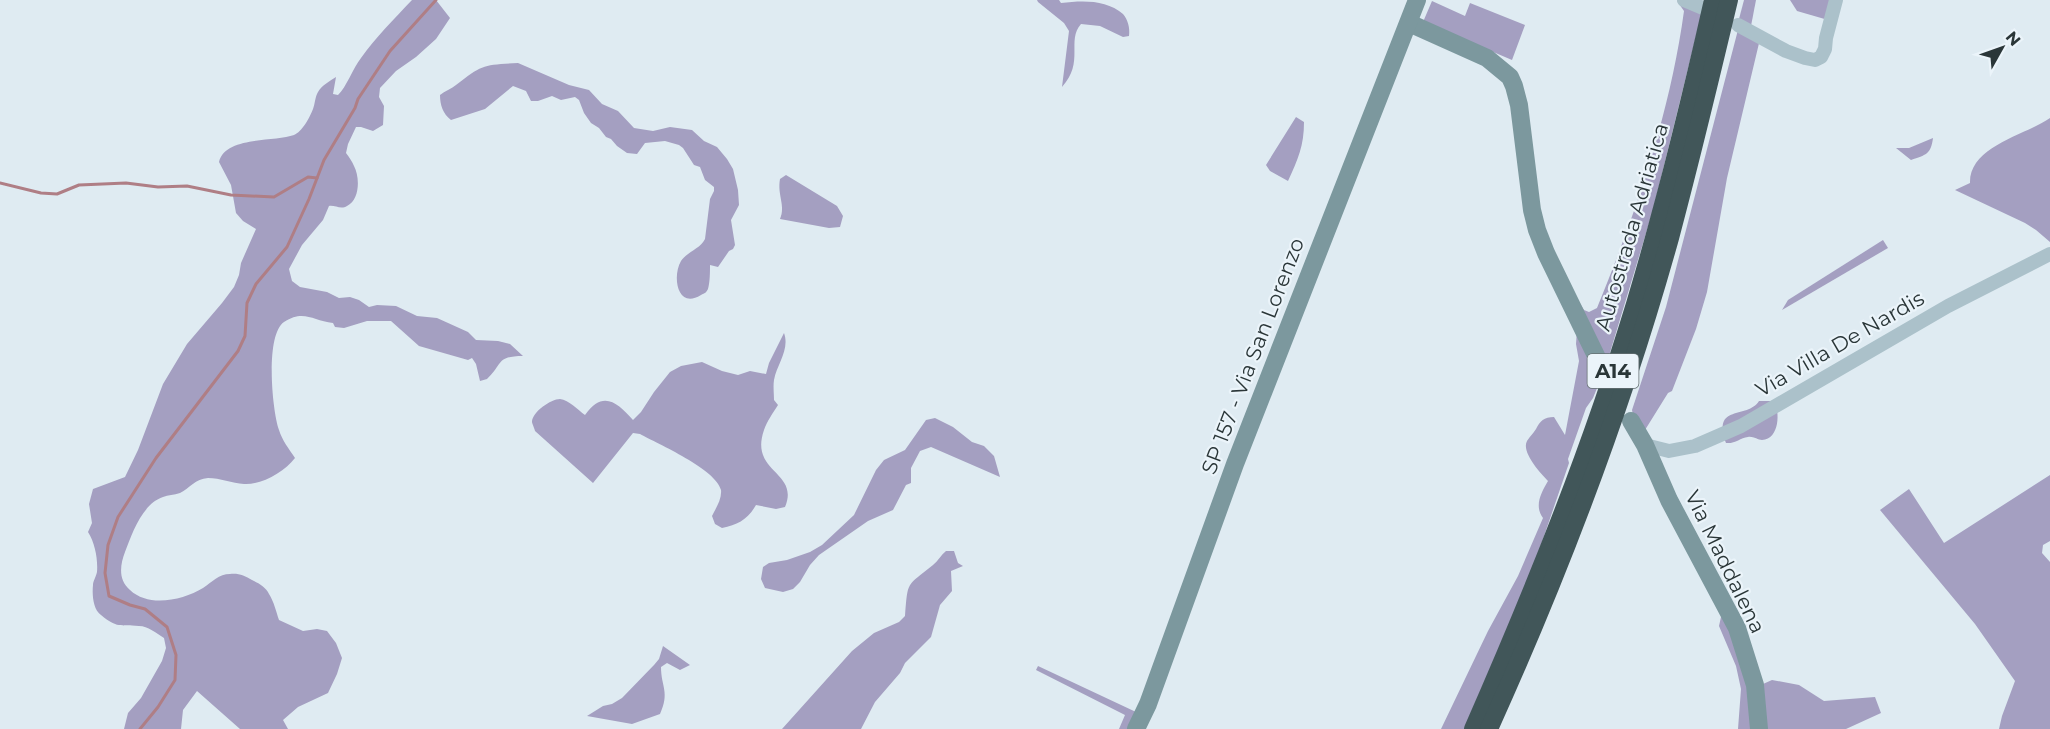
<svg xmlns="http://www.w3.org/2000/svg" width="2050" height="729" font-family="Montserrat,sans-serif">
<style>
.green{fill:#a49fc1}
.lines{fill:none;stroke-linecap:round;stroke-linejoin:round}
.stream{stroke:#af7e85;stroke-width:3}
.street{stroke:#abc1ca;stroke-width:14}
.secondary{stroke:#7c989e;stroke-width:18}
.highway{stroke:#415659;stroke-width:18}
.labels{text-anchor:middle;stroke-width:4.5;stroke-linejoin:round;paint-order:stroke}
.shield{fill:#ebf4fa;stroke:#646f72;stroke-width:1.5}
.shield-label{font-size:20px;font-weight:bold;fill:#2a3638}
.street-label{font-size:21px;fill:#2a3638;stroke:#ebf4fa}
</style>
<rect width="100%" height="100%" fill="#dfebf2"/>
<g class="green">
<path d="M 412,0 L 436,0 L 450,18 L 436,39 L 416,57 L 396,71 L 380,88 L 379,97 L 384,106 L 383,125 L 373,131 L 361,127 L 356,127 L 348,144 L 346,153 C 349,157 352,161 354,166 C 360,177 360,200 347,206 C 341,210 335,205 329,206 L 323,220 L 302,245 L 289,269 L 292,281 L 300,287 L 327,292 L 339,298 L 350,297 L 359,300 L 369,307 L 377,305 L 396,306 L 417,316 L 437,318 L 468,332 L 476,340 L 498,341 L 510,344 L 523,356 C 496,356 503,364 487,379 L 480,381 L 476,364 L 472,358 L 468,360 L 419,346 L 391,321 L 367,321 L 344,328 L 335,327 L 333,323 C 313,321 304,309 284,322 C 265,335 272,410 279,430 C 282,440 289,449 295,458 C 284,472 262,485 244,484 C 232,483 220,478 208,478 C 195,479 190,488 180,493 C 174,495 168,495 163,497 C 142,504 132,534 125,552 C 120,565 118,580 130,590 C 149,608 183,600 203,588 C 212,582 219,574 230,574 C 239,573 245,576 252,580 C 258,583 266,587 269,594 C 274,602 276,611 279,620 L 303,631 L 317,629 L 327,631 L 336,643 L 342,658 L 337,674 L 328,693 L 298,707 L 283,720 L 288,729 L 240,729 L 197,691 L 183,710 L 181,729 L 124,729 L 128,713 L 141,698 L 162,661 L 166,648 L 164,638 C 156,633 148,626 139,626 C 119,624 118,629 101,615 C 93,609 92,595 93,585 C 93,581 96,577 97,572 C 98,559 95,543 88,532 L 92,523 L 89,504 L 93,489 L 125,477 L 138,450 L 163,384 L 187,344 L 222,303 L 234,287 L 239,275 L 241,263 L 256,229 L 243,221 L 236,213 L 231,185 L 219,162 C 225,136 275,142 294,135 C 302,132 310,117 313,109 C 315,104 315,97 318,92 C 322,85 330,81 336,77 L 333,94 L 338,95 C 346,88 353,68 361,58 C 376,37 394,19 412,0 Z"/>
<path d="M 1037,0 L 1059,0 L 1061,3 C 1084,0 1107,0 1123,14 C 1128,20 1130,28 1129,36 L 1123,37 L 1100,26 L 1081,24 C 1066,41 1085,62 1062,87 L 1069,31 L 1064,23 L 1038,2 Z"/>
<polygon points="1744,0 1756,0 1751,26 1739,19"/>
<polygon points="1790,0 1834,0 1828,20 1797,11"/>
<polygon points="1432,1 1465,16 1470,3 1525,25 1512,60 1423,22"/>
<path d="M 1677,1 L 1702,12 L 1653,210 L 1605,369 L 1579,302 L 1584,310 L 1589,312 L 1597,308 C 1636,213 1670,113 1684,11 Z"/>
<polygon points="1739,26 1760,39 1727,178 1707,292 1696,329 1672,391 1668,393 1645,430 1633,415 1632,410 1666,307"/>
<path d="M 518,63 L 569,85 L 589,90 L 602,104 L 618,111 L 634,128 L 653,131 L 670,127 L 692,130 L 704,141 L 717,147 L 727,159 L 733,169 L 738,190 L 739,205 L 731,220 L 735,245 L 733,249 L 729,251 L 718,267 L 710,265 C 710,272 710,282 708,289 C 706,293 705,293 701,295 C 677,310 672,276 681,261 C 687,252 700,249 705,239 L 710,199 L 714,191 L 714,187 L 705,180 L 700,167 L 694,165 L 683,148 L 679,145 L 665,141 L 645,143 L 637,154 L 627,153 L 617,146 L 611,139 L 606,137 L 599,128 L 591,123 L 584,113 L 579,100 L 575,97 L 561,100 L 552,96 L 538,101 L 531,101 L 526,91 L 513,86 L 485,109 L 451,120 C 443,114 440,105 440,95 C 445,91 451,89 456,85 C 483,64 483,65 518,63 Z"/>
<path d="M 1296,117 L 1304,122 C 1304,146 1298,159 1288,181 L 1270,171 L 1266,165 Z"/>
<path d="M 2050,118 L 2050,242 L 2036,230 L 2025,223 L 1955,190 L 1970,183 C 1969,146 2026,135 2050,118 Z"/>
<path d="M 1933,138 C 1931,154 1926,155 1911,160 L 1896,148 L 1909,148 Z"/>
<path d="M 786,175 L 837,206 L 843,216 L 840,227 L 829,228 L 780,219 C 786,206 777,195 780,179 Z"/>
<polygon points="1883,240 1888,248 1782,310 1788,300"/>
<path d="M 1577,330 L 1602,376 L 1593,398 L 1586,408 L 1568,459 L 1569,463 L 1531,574 L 1464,729 L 1441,729 L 1488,631 L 1518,576 L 1543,518 C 1534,506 1541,493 1548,481 C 1540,473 1521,452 1527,441 C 1530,436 1533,434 1536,429 C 1540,421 1544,417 1554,417 L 1565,435 L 1579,361 L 1576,344 Z"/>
<path d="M 784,333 C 790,350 777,364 774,380 C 773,386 774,394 774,400 L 778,405 C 773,413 767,421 764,430 C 749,473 800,471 785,507 L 776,509 L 756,505 C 748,519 738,525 722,528 L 715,524 L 712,516 C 716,508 722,499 721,490 C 716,469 658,444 640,434 L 633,433 L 593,483 L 535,431 C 535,430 532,423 532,422 C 532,412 551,399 560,399 C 569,400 578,410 585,415 C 603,389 618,403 633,420 L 641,412 L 654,392 L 670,372 L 681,366 L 702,362 L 722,371 L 738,375 L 750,371 L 766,374 L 769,363 Z"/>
<path d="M 1759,401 L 1774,401 C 1780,411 1780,439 1762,440 C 1758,440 1753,436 1748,437 C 1740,438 1735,444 1726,443 C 1712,403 1747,420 1759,401 Z"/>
<polygon points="935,418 953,427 972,442 984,446 994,456 1000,477 931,447 920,451 911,468 911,483 906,485 893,510 868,521 819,555 810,565 800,582 793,589 783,592 765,588 761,579 763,567 769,563 787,560 810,552 822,545 854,515 876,470 884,460 905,450 926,420"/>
<polygon points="2050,475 2050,541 2043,545 2042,553 2050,562 2050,729 1999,729 2002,716 2015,681 1975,624 1880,510 1909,489 1944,543"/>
<path d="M 946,551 L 954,551 L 958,563 L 963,566 L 951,571 L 952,591 L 940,605 L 931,637 L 905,663 L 900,673 L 875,702 L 861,729 L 782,729 L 852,651 L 874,633 L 899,622 L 905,616 C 908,580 906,587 933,565 C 938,561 941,555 946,551 Z"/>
<polygon points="1726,614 1734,629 1757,729 1738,729 1741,689 1736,666 1719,626 1721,617"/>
<path d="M 663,646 L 690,665 L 680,670 L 667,663 L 661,667 C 661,687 670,692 660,714 L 632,724 L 587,716 L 603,706 L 612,704 L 622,698 L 654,665 L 659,659 Z"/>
<polygon points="1038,666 1136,712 1131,729 1119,729 1125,715 1036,670"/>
<polygon points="1772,680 1799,685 1824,701 1875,697 1881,713 1846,729 1763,729 1763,684"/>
</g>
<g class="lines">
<g class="stream">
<polyline points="0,183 41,193 57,194 79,185 126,183 158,187 187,186 231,195 274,197 308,177 317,178"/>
<polyline points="140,729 158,707 175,680 176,655 167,627 145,609 130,605 109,596 105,573 108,545 118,517 156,458 238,351 245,336 247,303 256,284 287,247 309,199 324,160 355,108 358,99 390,51 436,0"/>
</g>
<g class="street">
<polyline points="1684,0 1703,8"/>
<polyline points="1738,25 1786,51 1805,58 1815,60 1821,57 1825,49 1826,38 1836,0"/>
<polyline points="1645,445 1669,451 1695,446 1741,426 1948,306 2050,254"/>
</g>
<g class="secondary">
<polyline points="1409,23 1487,58 1510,77 1514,86 1519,105 1532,210 1537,230 1546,253 1602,368"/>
<polyline points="1631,421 1645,445 1669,500 1737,628 1755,685 1759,729"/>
<polyline points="1136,729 1148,704 1235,464 1417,0"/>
</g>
<g class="highway">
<path d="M 1473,729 C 1534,590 1591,449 1635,304 C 1665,204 1690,102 1713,0"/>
<path d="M 1489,729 C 1561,570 1623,407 1670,238 C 1691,159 1710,80 1729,0"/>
</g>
</g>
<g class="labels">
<rect class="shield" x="1587.5" y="354" width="51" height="34" rx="4.5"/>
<g class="shield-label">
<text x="1613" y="378">A14</text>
</g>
<g class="street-label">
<text transform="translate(1632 227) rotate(-74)" y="7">Autostrada Adriatica</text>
<text transform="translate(1840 344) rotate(-30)" y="7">Via Villa De Nardis</text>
<text transform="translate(1253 356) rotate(-69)" y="7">SP 157 - Via San Lorenzo</text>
<text transform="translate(1725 562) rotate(64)" y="7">Via Maddalena</text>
</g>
</g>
<g transform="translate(2002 48) rotate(50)" stroke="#ebf4fa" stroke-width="4.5" paint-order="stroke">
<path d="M0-4.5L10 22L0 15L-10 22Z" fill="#2a3638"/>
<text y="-9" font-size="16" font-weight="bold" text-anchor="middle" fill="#2a3638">N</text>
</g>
</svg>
